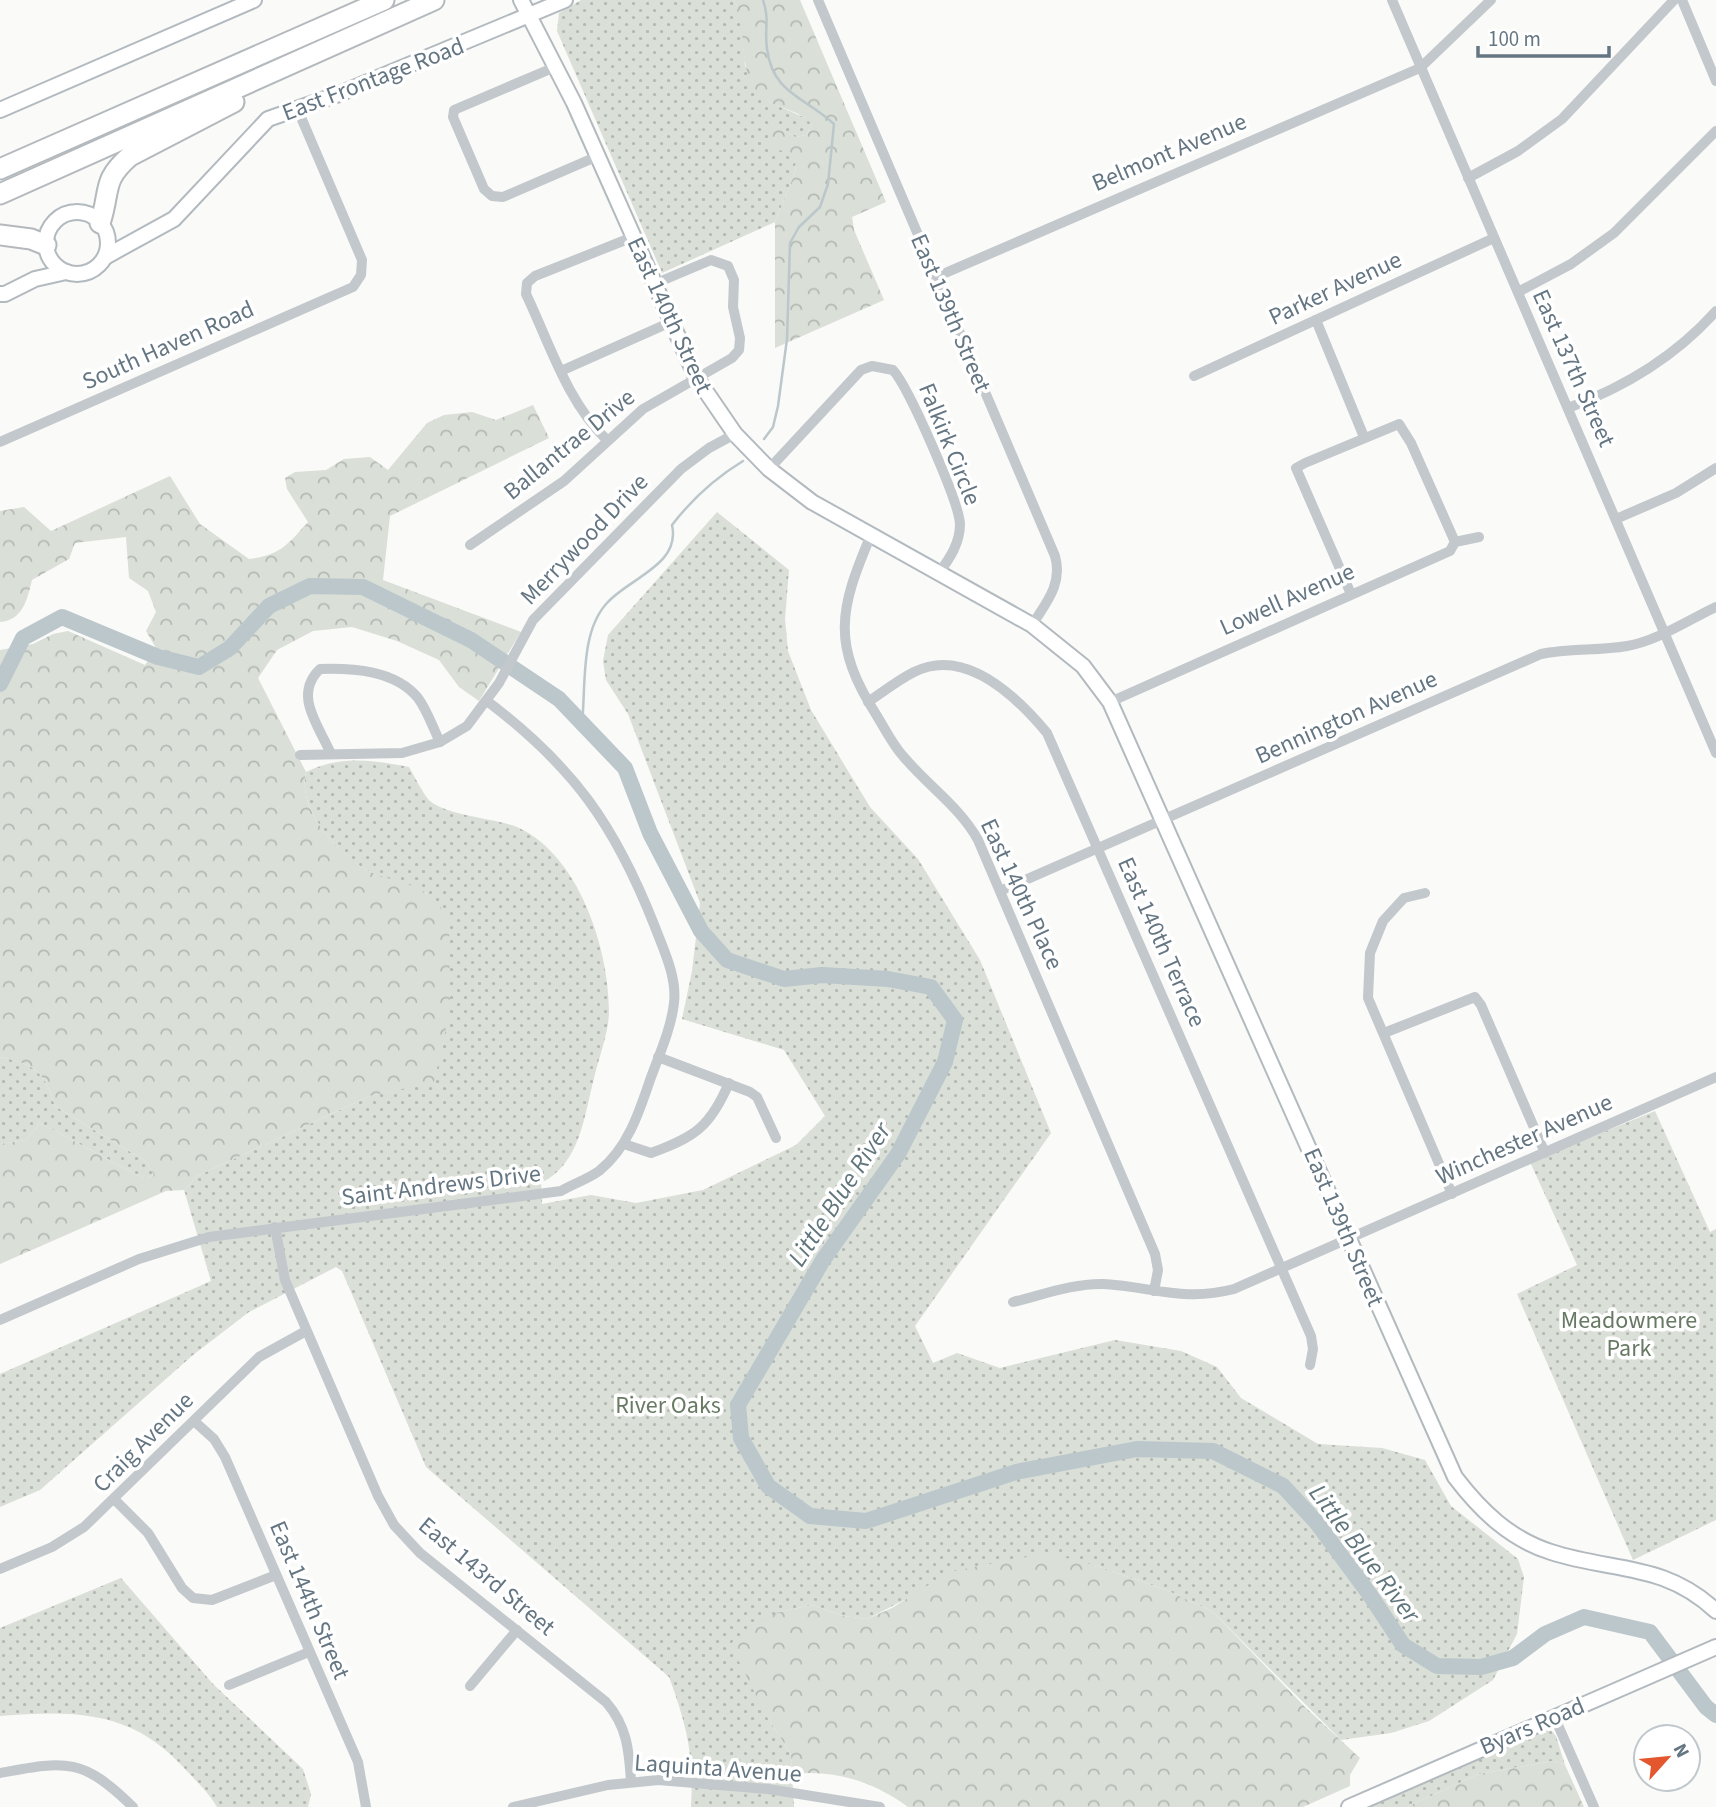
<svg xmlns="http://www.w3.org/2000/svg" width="1716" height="1807" font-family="'Source Sans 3',sans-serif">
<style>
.grass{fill:url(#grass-dots)}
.forest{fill:url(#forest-crowns)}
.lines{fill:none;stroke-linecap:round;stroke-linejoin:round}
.stream{stroke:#bbc7cb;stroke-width:2.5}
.river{stroke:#bbc7cb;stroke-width:16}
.secondary-casing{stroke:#b3babf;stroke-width:18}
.highway-casing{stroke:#b4b9bd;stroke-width:23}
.street{stroke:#c3c8cc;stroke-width:10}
.secondary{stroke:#fff;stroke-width:14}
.highway{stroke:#fff;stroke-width:19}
.labels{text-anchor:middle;stroke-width:7;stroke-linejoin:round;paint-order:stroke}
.street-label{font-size:24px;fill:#657683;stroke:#fff}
.park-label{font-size:24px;fill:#687a64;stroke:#fff}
.water-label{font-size:26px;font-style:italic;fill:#60757c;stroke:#fff}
</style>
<defs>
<pattern id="grass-dots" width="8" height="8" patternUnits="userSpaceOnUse" patternTransform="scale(1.75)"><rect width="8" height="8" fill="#dadfd7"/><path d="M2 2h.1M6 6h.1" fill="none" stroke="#b4b9b4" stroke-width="1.8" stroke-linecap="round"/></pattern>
<pattern id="forest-crowns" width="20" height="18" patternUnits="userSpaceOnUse" patternTransform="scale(1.75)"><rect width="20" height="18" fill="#dadfd7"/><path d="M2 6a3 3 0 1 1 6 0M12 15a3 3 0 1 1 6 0" fill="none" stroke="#b4b9b4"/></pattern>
</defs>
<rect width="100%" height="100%" fill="#fafaf8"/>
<g class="grass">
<polygon points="581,0 734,0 741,15 745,66 769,102 808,119 812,125 806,135 795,137 772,123 796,160 795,173 775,222 662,273 557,31 559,13"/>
<path d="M 717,512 L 789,570 L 785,619 L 788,651 L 811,710 L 870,807 L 918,859 L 980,960 L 1051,1133 L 915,1326 L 933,1363 L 957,1353 L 1000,1368 L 1115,1340 L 1181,1351 L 1217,1367 L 1241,1398 L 1318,1444 L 1382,1448 L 1425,1460 L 1451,1506 L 1518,1559 L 1524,1577 L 1517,1634 L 1493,1680 L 1429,1721 L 1391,1733 L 1341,1740 L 1212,1611 L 1166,1590 L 1094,1565 L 914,1595 L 867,1619 L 843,1616 L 812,1605 L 775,1613 L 766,1715 L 791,1754 L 794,1807 L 691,1807 C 694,1755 687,1726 669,1677 L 426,1467 L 342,1271 L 336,1267 L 249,1312 L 193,1355 L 40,1490 L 0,1507 L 0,1374 L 211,1281 L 184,1190 L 197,1176 L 370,1096 L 434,1081 L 427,893 C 407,885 383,880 365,869 C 336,852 297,808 306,772 C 340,755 372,760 409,767 C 415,777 421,790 428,799 C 443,816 498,818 519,828 C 579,856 609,949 609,1011 C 609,1032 599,1057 594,1078 C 584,1117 580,1164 541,1183 L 542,1204 L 591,1195 L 636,1203 L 703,1190 L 796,1145 L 825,1116 L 784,1050 L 682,1019 L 692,971 L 700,903 L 628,714 L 606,680 L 603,661 L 608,635 Z"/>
<path d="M 0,1057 C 35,1064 45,1072 55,1106 L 147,1162 L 154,1175 L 145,1179 L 40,1123 L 26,1140 L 0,1144 Z"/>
<polygon points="1655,1111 1710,1232 1716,1229 1716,1520 1633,1560 1517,1294 1577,1265 1530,1162"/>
<path d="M 121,1578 L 213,1684 L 303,1769 L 311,1794 L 308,1807 L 217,1807 C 209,1793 197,1782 186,1770 C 133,1710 75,1710 0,1716 L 0,1628 Z"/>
<polygon points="1549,1728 1556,1736 1565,1765 1553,1761 1479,1774 1407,1807 1364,1807 1535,1731"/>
</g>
<g class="forest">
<path d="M 734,0 L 800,0 L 886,202 L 852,217 L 854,230 L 884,300 L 775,348 L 775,222 L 795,173 L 796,160 L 787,150 L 773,151 L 768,136 L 773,123 L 795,137 L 806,135 L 812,125 C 799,107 770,110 756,91 C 737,63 748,29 734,0 Z"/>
<path d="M 533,405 L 549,438 L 390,516 L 383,580 L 521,632 L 479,701 L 459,687 L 439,660 L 397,641 L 352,627 L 313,631 L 277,650 L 258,678 L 306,772 C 297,809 336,851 365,869 C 384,880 409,881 426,893 C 435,898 442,910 449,917 L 450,1011 L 434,1082 L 370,1096 L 197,1176 L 184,1190 L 166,1191 L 0,1264 L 0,1144 L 26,1140 L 40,1123 L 145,1179 L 154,1175 L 147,1162 L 55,1106 C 45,1072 35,1064 0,1057 L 0,650 L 33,644 L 53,634 L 68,631 L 145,665 L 156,648 L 146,631 L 156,612 L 148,591 L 129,578 L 126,537 L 75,543 L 69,559 L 32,580 C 27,600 23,620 0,622 L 0,511 L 24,507 L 51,531 L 170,476 L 200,524 L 249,559 C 281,555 287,545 308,522 L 287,489 L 285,478 L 295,472 L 326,470 L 344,459 L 370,457 L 388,470 L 427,423 L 444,415 L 472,412 L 496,420 Z"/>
<path d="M 1047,1553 L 1094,1565 L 1166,1590 L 1212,1611 L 1305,1707 L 1360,1758 L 1350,1775 L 1350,1786 L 1303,1807 L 908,1807 C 874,1782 835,1769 792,1774 L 791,1754 L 766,1715 L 730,1644 L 775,1613 L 812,1605 L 843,1616 L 867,1619 L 892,1608 L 949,1572 Z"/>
<polygon points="1553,1761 1565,1765 1584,1807 1407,1807 1479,1774"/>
</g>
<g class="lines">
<g class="stream">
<path d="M 763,0 C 770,20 764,29 767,49 C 773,94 804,96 834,124 L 828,184 L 820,207 L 799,227 L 790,243 L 787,339 L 778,406 L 773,427 L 764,439"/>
<path d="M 582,724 C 586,686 580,632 607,603 C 629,578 681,565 672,525 C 692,499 715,478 743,461"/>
</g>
<polyline class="river" points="0,684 23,638 62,617 158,657 199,667 230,648 269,606 310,586 363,587 471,640 559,699 625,768 650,833 701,931 727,960 784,979 822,975 888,979 931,987 955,1020 945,1062 898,1154 823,1260 738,1405 741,1438 768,1486 810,1516 866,1521 1016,1472 1137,1449 1213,1451 1283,1486 1317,1523 1370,1595 1403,1645 1437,1666 1481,1667 1513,1658 1545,1634 1584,1617 1650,1632 1706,1707 1716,1715"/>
<g class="secondary-casing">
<g id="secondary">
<path d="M 521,0 L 574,103 L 696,377 L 735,434 L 769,469 L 812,502 L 1032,625 L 1083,666 L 1110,702 L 1455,1477 C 1481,1511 1510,1539 1551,1552 C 1612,1572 1664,1562 1716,1611"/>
<polyline points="0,110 254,0"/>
<circle cx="77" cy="243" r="31"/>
<polyline points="105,257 174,219 268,119 339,94 565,0"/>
<polyline points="0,294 5,294 35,279 66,272"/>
<polyline points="1349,1807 1716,1647"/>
</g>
</g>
<g class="highway-casing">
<g id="highway">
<polyline points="0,169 384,0"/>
<polyline points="0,194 434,0"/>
<path d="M 100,223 C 111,191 101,181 130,156 L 234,102"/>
<polyline points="0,235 31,239 46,245"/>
</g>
</g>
<g class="street">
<path d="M 818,0 L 1055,556 C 1063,584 1046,603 1032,625"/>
<polyline points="1392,0 1716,753"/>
<polyline points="1682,0 1716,81"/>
<polyline points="555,67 454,110 453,117 484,189 492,196 503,197 598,156"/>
<polyline points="1468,178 1518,151 1562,119 1674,0"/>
<polyline points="936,277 1420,68 1491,0"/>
<polyline points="1518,292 1571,264 1614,233 1716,131"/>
<polyline points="1316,320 1364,437"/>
<polyline points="561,371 671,322"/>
<polyline points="1194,376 1494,238"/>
<path d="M 1568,408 C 1625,387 1675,357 1716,311"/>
<path d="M 607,440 C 567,402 549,342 526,294 L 527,283 L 535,276 L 633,237"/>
<polyline points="0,442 353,287 361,275 362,260 297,108"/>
<path d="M 769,469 L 861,370 L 872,366 L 893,370 C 909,388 959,502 960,524 C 960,543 950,558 939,573"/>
<polyline points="1616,519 1676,493 1716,468"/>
<path d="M 871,535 C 839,610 831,644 877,716 C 885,729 893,745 903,756 C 927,785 960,807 978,840 L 1155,1254 L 1158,1270 L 1154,1291"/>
<polyline points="470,545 564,481 643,409 732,358 739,350 740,338 733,307 734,280 728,266 711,260 654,284"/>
<polyline points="1351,594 1296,468 1305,463 1399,424 1411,443 1455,542"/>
<path d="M 868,702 C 883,692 898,680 914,672 C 966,646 1017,697 1047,733 L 1311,1336 L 1313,1349 L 1310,1365"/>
<polyline points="1110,702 1450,551 1455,542 1479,537"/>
<path d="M 331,754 C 318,724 293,695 320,669 C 353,668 395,670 418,698 C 427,710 433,728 440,742"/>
<polyline points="300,755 402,753 440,742 467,726 499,683 533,620 681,469 709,448 735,434"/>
<path d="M 1000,891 L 1541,654 C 1570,648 1598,651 1627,646 C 1657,641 1688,620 1716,607"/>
<polyline points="1425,893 1404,898 1383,921 1370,953 1368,998 1452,1194"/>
<polyline points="1384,1033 1475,997 1481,1005 1545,1153"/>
<polyline points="658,1057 750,1092 757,1097 776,1138"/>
<path d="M 624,1144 L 651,1153 C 695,1137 710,1127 729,1083"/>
<path d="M 275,1227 L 285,1280 L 378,1496 L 394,1525 L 420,1553 L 606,1702 C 627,1726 629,1750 631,1781"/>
<path d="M 1013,1302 C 1042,1295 1074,1283 1104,1284 C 1153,1287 1184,1302 1234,1289 L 1716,1077"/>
<path d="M 0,1320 L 139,1259 L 209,1237 L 561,1191 C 573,1184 588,1179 599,1171 C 627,1149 639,1113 650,1080 C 659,1055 671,1029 674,1003 C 677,977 664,951 655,927 C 615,825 574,767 487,701"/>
<polyline points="194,1421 214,1439 225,1457 358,1762 366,1807"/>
<polyline points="115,1500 148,1533 182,1588 193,1598 212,1600 276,1575"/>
<polyline points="0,1569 52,1547 84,1527 259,1357 306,1331"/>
<polyline points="229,1685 309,1652"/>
<polyline points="470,1686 517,1630"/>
<polyline points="1554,1716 1594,1807"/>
<path d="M 0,1773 C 66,1761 82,1757 133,1807"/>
<polyline points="513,1807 608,1785 658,1780 768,1789 880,1807"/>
</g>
<use href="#secondary" class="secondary"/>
<use href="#highway" class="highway"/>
</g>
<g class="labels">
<g class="street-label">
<text transform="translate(373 79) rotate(-21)" y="8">East Frontage Road</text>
<text transform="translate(1169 152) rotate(-23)" y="8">Belmont Avenue</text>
<text transform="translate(1335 288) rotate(-25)" y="8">Parker Avenue</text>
<text transform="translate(951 313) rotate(67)" y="8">East 139th Street</text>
<text transform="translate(670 315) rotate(65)" y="8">East 140th Street</text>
<text transform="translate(168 345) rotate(-24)" y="8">South Haven Road</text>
<text transform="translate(1574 368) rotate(66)" y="8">East 137th Street</text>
<text transform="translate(569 444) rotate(-39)" y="8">Ballantrae Drive</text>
<text transform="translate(950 444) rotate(68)" y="8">Falkirk Circle</text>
<text transform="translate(584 539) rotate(-46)" y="8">Merrywood Drive</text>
<text transform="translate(1287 599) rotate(-24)" y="8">Lowell Avenue</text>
<text transform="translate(1346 717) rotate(-24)" y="8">Bennington Avenue</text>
<text transform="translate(1022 894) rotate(65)" y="8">East 140th Place</text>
<text transform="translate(1162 942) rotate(66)" y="8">East 140th Terrace</text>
<text transform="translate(1524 1139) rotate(-24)" y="8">Winchester Avenue</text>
<text transform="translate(441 1185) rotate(-7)" y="8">Saint Andrews Drive</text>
<text transform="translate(1344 1227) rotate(67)" y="8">East 139th Street</text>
<text transform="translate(143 1442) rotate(-45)" y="8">Craig Avenue</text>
<text transform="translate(487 1576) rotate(40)" y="8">East 143rd Street</text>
<text transform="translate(310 1600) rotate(67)" y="8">East 144th Street</text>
<text transform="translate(1532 1726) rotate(-23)" y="8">Byars Road</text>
<text transform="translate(718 1768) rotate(4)" y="8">Laquinta Avenue</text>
</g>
<g class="park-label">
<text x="1629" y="1328">Meadowmere<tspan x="1629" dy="28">Park</tspan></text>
<text x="668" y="1413">River Oaks</text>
</g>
<g class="water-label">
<text transform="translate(839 1194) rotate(-57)" y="9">Little Blue River</text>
<text transform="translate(1365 1553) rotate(53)" y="9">Little Blue River</text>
</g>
</g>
<g transform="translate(1667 1758) rotate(63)"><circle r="33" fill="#ffffff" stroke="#c1c8cd" stroke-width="2"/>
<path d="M0-5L12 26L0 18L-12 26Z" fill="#e4572e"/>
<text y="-10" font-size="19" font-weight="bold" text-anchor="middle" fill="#657683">N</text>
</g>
<path d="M1478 46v10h131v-10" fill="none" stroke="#657683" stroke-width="3.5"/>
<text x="1488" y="46" font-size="21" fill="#657683" stroke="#ffffff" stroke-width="5" paint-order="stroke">100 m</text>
</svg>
